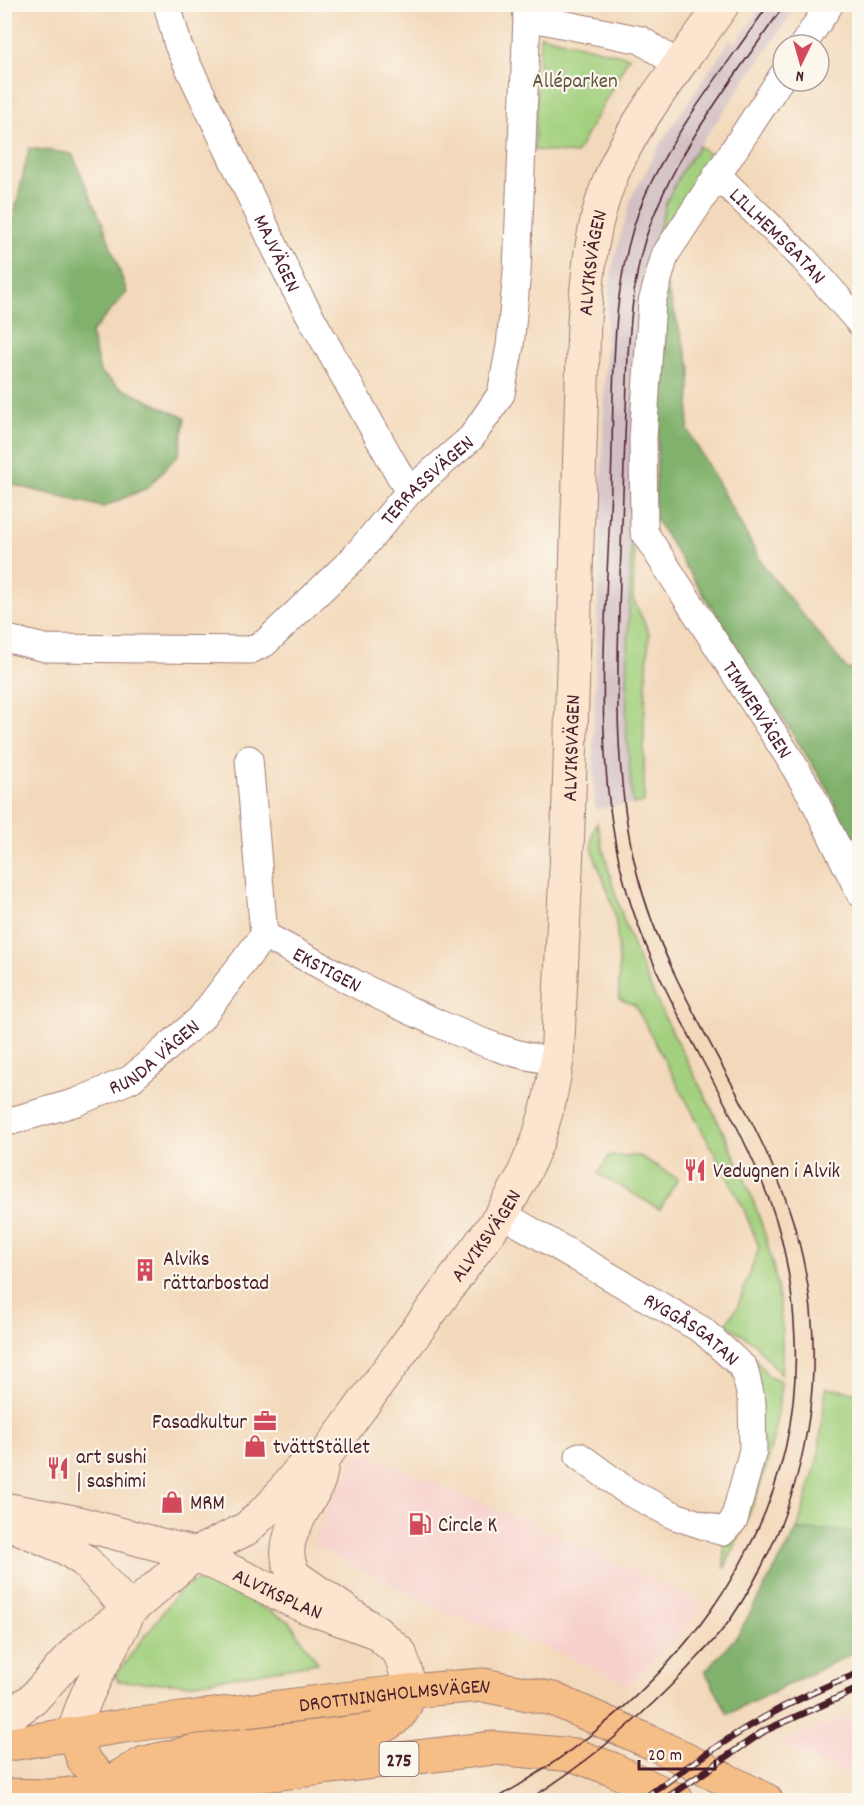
<svg xmlns="http://www.w3.org/2000/svg" width="864" height="1805" font-family="Dekko,sans-serif">
<style>
.built{fill:#f7d0cc}
.industrial{fill:#d2bec3}
.green{fill:#a2d07e;stroke:#767854;stroke-width:1.5}
.forest{fill:#81b26d;stroke:#66684c;stroke-width:1.5}
.lines{fill:none;stroke-linecap:round;stroke-linejoin:round}
.street-casing{stroke:#9e7c73;stroke-width:29}
.secondary-casing{stroke:#9e7c73;stroke-width:35}
.primary-casing{stroke:#9e7c73;stroke-width:35}
.street{stroke:#fff;stroke-width:27}
.secondary{stroke:#fbe5cf;stroke-width:33}
.primary{stroke:#f6be87;stroke-width:33}
.tram{stroke:#4a1f2b;stroke-width:1.5}
.rail-casing{stroke:#4a1f2b;stroke-width:7}
.rail{stroke:#fbf7ec;stroke-width:4.5;stroke-dasharray:14;stroke-linecap:butt}
.labels{text-anchor:middle;stroke-width:4.5;stroke-linejoin:round;paint-order:stroke}
.shield{fill:#fbf7ec;stroke:#7f6065;stroke-width:1.5}
.shield-label{font-size:20px;font-weight:bold;fill:#4a1f2b}
.park-label{font-size:21px;fill:#645444;stroke:#fbf7ec}
.street-label{font-size:21px;fill:#4a1f2b;stroke:#fbf7ec}
.poi-label{font-size:21px;fill:#4a1f2b;stroke:#fbf7ec;text-anchor:start}
</style>
<rect width="100%" height="100%" fill="#fbf7ec"/>
<filter id="ink" filterUnits="userSpaceOnUse"><feTurbulence type="fractalNoise" baseFrequency=".0167" numOctaves="2"/><feDisplacementMap in="SourceGraphic" scale="12" xChannelSelector="R" yChannelSelector="G"/><feConvolveMatrix kernelMatrix="1 2 1 2 8 2 1 2 1" color-interpolation-filters="sRGB"/></filter>
<filter id="wash" filterUnits="userSpaceOnUse"><feTurbulence type="fractalNoise" baseFrequency=".008" numOctaves="4" result="noise"/><feDisplacementMap in="SourceGraphic" scale="24" xChannelSelector="R" yChannelSelector="G"/><feGaussianBlur stdDeviation="1.35" result="paint"/><feColorMatrix in="noise" values="0 0 0 0 0 0 0 0 0 0 0 0 0 0 0 0 0 1.4 0 .05"/><feComposite in="paint" operator="in"/></filter>
<g filter="url(#wash)">
<rect width="100%" height="100%" fill="#f3d9bb"/>
<g class="built">
<polygon points="361,1452 565,1538 703,1604 677,1637 629,1684 534,1642 457,1617 312,1545 334,1497"/>
<polygon points="859,1712 859,1780 777,1744"/>
</g>
<polygon class="industrial" points="762,5 798,5 683,169 666,203 646,275 636,399 630,580 626,726 633,804 595,809 593,756 598,591 607,312 613,263 631,199 659,146 730,40 735,44"/>
<g class="green">
<polygon points="540,35 629,57 576,154 534,150"/>
<polygon points="699,146 712,156 663,243 635,540 633,599 649,633 644,725 644,802 633,804 626,726 630,580 636,399 646,275 666,203 683,169"/>
<path d="M 597,823 C 608,872 622,920 641,966 C 699,1102 794,1219 781,1375 L 754,1343 L 726,1324 L 738,1306 L 759,1247 L 742,1205 L 635,1005 L 619,999 C 619,966 620,929 610,897 C 604,874 582,846 597,823 Z"/>
<polygon points="609,1156 640,1156 678,1179 660,1209 598,1174"/>
<path d="M 712,1324 L 749,1350 L 769,1377 L 781,1382 C 776,1452 755,1507 724,1569 L 724,1544 L 732,1542 L 748,1505 L 765,1444 Z"/>
<polygon points="826,1388 859,1393 859,1532 797,1530 818,1458"/>
<polygon points="208,1579 289,1621 318,1663 190,1684 118,1681 115,1676 179,1591 193,1582"/>
</g>
<g class="forest">
<polygon points="29,148 72,154 103,224 127,292 91,333 100,372 119,387 185,418 179,454 147,488 103,507 14,485 5,472 5,256"/>
<polygon points="666,284 691,369 688,430 765,568 847,669 859,670 859,858 828,789 654,517"/>
<polygon points="797,1530 859,1531 859,1650 728,1714 705,1671 737,1636"/>
</g>
</g>
<g filter="url(#ink)">
<g class="lines">
<g class="street-casing">
<g id="street">
<path id="s1" d="M 167,4 L 178,45 L 294,287 L 409,492"/>
<polyline points="526,4 527,17 641,40 680,66"/>
<polyline points="803,45 830,4"/>
<path id="s2" d="M 783,75 L 665,255 L 652,302 L 643,438 L 644,532 L 788,756 L 812,796 L 860,893"/>
<path id="s3" d="M 717,175 L 803,258 L 860,323"/>
<path id="s4" d="M 4,638 L 45,648 L 250,650 L 265,643 L 353,559 L 409,492 L 471,438 L 501,394 L 510,346 L 517,272 L 527,17"/>
<polyline points="249,759 264,935"/>
<path id="s5" d="M 264,935 C 323,967 382,999 444,1026 C 481,1042 516,1057 557,1061"/>
<path id="s6" d="M 4,1123 L 77,1102 L 131,1079 L 200,1019 L 264,935"/>
<path id="s7" d="M 502,1214 L 702,1330 L 744,1368 L 752,1402 L 753,1450 L 734,1520 L 723,1532 L 675,1516 L 627,1491 L 579,1456"/>
</g>
</g>
<g class="secondary-casing">
<g id="secondary">
<path id="s8" d="M 4,1509 L 74,1522 L 195,1554 L 304,1606 L 376,1632 L 400,1653 L 406,1672 L 408,1691"/>
<polyline points="4,1521 65,1548 85,1561 130,1610"/>
<path id="s9" d="M 376,1632 L 296,1577 C 272,1544 306,1511 318,1482 C 321,1475 321,1466 323,1459 L 502,1214 L 522,1178 L 538,1140 L 549,1102 L 557,1061 L 568,827 L 584,321 C 588,273 591,227 609,182 C 631,123 686,57 723,4"/>
<polyline points="4,1720 33,1699 81,1646 130,1610 195,1554 246,1529 273,1504 299,1471 323,1459"/>
<path d="M 74,1734 C 83,1692 110,1653 128,1614"/>
</g>
</g>
<g class="primary-casing">
<g id="primary">
<polyline points="74,1734 84,1761 111,1789"/>
<path id="s10" d="M 4,1745 L 124,1726 L 408,1691 L 483,1685 L 553,1699 L 657,1745 L 766,1800"/>
<path d="M 111,1789 L 122,1775 L 144,1763 L 192,1752 L 374,1730 C 393,1722 407,1714 408,1691"/>
<polyline points="4,1795 51,1796 220,1780 494,1748 574,1755 612,1769 677,1800"/>
</g>
</g>
<use href="#street" class="street"/>
<use href="#secondary" class="secondary"/>
<use href="#primary" class="primary"/>
<g class="tram">
<path d="M 494,1800 C 662,1705 804,1542 795,1339 C 793,1292 786,1245 770,1202 C 728,1089 651,991 622,873 C 591,749 607,611 611,484 C 615,390 607,286 644,198 C 673,131 728,64 769,4"/>
<path d="M 528,1800 C 588,1763 639,1720 688,1668 C 702,1653 718,1637 730,1620 C 815,1495 837,1343 786,1200 C 745,1087 667,991 637,873 C 613,776 617,676 620,578 C 623,503 626,428 628,354 C 631,316 634,277 645,240 C 673,152 733,80 785,4"/>
</g>
<g class="rail-casing">
<g id="rail">
<path d="M 642,1800 C 715,1746 773,1705 860,1673"/>
<polyline points="664,1800 764,1731 860,1688"/>
</g>
</g>
<use href="#rail" class="rail"/>
</g>
</g>
<defs>
<g id="restaurant-bare" transform="scale(1.8)"><path d="M-5-6h1v4h1v-4h1v4h1v-4h1v5L-1.5 .5V6h-2V.5L-5-1ZM5-6V6H3V1.5H1.5Q1.5-4 5-6Z" fill="#d1495b" stroke="#fbf7ec" stroke-width="2.5" paint-order="stroke"/></g>
<g id="building-bare" transform="scale(1.8)"><path d="M-4-6H4V6H1V3H-1V6H-4ZM-2.5-4.3h1.7v1.8h-1.7ZM.8-4.3h1.7v1.8H.8ZM-2.5-1h1.7V.8h-1.7ZM.8-1h1.7V.8H.8Z" fill="#d1495b" stroke="#fbf7ec" stroke-width="2.5" paint-order="stroke"/></g>
<g id="office-bare" transform="scale(1.8)"><path d="M-6-3h4V-5.5h4V-3h4V5H-6ZM-1-4.5V-3h2v-1.5ZM-6 0V1H6V0Z" fill="#d1495b" stroke="#fbf7ec" stroke-width="2.5" paint-order="stroke"/></g>
<g id="shop-bare" transform="scale(1.8)"><path d="M-5-2.5h2.3a2.7 3.5 0 0 1 5.4 0H5L5.5 6h-11ZM-1.5-2.5h3a1.5 2.3 0 0 0-3 0Z" fill="#d1495b" stroke="#fbf7ec" stroke-width="2.5" paint-order="stroke"/></g>
<g id="fuel-bare" transform="scale(1.8)"><path d="M-5.5-6h7V0h2V4h1.3V-2.5L3-4.5l.8-.8L6-3V5H2.5V1h-1V6h-7ZM-4.2-4.7v3.2H.2V-4.7Z" fill="#d1495b" stroke="#fbf7ec" stroke-width="2.5" paint-order="stroke"/></g>
</defs>
<g fill-rule="evenodd">
<use href="#restaurant-bare" x="695" y="1170"/>
<use href="#building-bare" x="145" y="1270"/>
<use href="#office-bare" x="265" y="1421"/>
<use href="#shop-bare" x="255" y="1446"/>
<use href="#restaurant-bare" x="58" y="1468"/>
<use href="#shop-bare" x="172" y="1502"/>
<use href="#fuel-bare" x="420" y="1524"/>
</g>
<g class="labels">
<rect class="shield" x="379.5" y="1742" width="39" height="34" rx="4.5"/>
<g class="shield-label">
<text x="399" y="1766">275</text>
</g>
<g class="park-label">
<text x="575" y="87">Alléparken</text>
</g>
<g class="street-label">
<text dy="7" stroke="none"><textPath href="#s3" startOffset="86">LILLHEMSGATAN</textPath></text>
<text dy="7" stroke="none"><textPath href="#s1" startOffset="273">MAJVÄGEN</textPath></text>
<text dy="7" stroke="none"><textPath href="#s9" startOffset="1491">ALVIKSVÄGEN</textPath></text>
<text dy="7" stroke="none"><textPath href="#s4" startOffset="494">TERRASSVÄGEN</textPath></text>
<text dy="7" stroke="none"><textPath href="#s2" startOffset="705">TIMMERVÄGEN</textPath></text>
<text dy="7" stroke="none"><textPath href="#s9" startOffset="1005">ALVIKSVÄGEN</textPath></text>
<text dy="7" stroke="none"><textPath href="#s5" startOffset="72">EKSTIGEN</textPath></text>
<text dy="7" stroke="none"><textPath href="#s6" startOffset="166">RUNDA VÄGEN</textPath></text>
<text dy="7" stroke="none"><textPath href="#s9" startOffset="501">ALVIKSVÄGEN</textPath></text>
<text dy="7" stroke="none"><textPath href="#s7" startOffset="222">RYGGÅSGATAN</textPath></text>
<text dy="7" stroke="none"><textPath href="#s8" startOffset="288">ALVIKSPLAN</textPath></text>
<text dy="7" stroke="none"><textPath href="#s10" startOffset="394">DROTTNINGHOLMSVÄGEN</textPath></text>
</g>
<g class="poi-label">
<text x="713" y="1177">Vedugnen i Alvik</text>
<text x="163" y="1265">Alviks<tspan x="163" dy="24">rättarbostad</tspan></text>
<text x="247" y="1428" text-anchor="end">Fasadkultur</text>
<text x="273" y="1453">tvättStället</text>
<text x="76" y="1463">art sushi<tspan x="76" dy="24">| sashimi</tspan></text>
<text x="190" y="1509">MRM</text>
<text x="438" y="1531">Circle K</text>
</g>
</g>
<rect width="864" height="1805" fill="none" stroke="#fbf7ec" stroke-width="24"/>
<g transform="translate(801 63) rotate(185)"><circle r="28" fill="#fbf7ec" stroke="#b4a19f" stroke-width="1.5"/>
<path d="M0-4.5L10 22L0 15L-10 22Z" fill="#d1495b"/>
<text y="-9" font-size="16" font-weight="bold" text-anchor="middle" fill="#4a1f2b">N</text>
</g>
<path d="M639 1760v9h76v-9" fill="none" stroke="#4a1f2b" stroke-width="3"/>
<text x="648" y="1760" font-size="18" fill="#4a1f2b" stroke="#fbf7ec" stroke-width="4.5" paint-order="stroke">20 m</text>
</svg>
